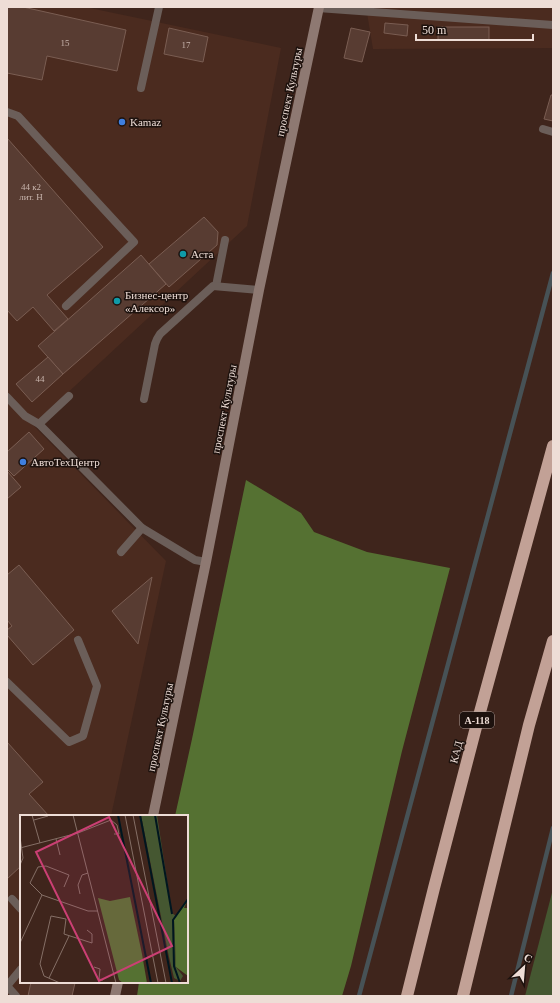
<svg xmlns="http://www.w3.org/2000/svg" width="560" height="1003" font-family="Georgia,serif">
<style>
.built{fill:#4b2b1f}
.green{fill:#455731}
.forest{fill:#557132}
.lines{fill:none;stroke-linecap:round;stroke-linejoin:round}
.stream{stroke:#475256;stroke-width:4.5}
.building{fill:#583c32;stroke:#7a5d52}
.lane{stroke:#6b5e59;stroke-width:8}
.secondary{stroke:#8e7972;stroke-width:10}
.highway{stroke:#c2a196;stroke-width:12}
.shop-dot{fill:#3f7fe0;stroke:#1d120e;stroke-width:1.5}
.culture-dot{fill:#0f9aa8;stroke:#1d120e;stroke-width:1.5}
.labels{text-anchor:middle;stroke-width:3;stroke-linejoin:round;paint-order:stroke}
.number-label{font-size:9px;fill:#c8b5ad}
.shield{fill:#1d120e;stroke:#afa09a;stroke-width:1}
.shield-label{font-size:10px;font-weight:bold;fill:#eeddd6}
.street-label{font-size:11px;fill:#eeddd6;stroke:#1d120e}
.poi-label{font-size:11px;fill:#eeddd6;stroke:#1d120e;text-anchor:start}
.inset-river{fill:none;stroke:#00161f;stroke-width:2}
.inset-road{fill:none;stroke:#856f66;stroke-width:1}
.view{fill:#cb3f74;fill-opacity:0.15;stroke:#cb3f74;stroke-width:2}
.inset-edge{fill:none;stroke:#eeddd6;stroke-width:2}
</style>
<rect width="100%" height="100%" fill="#3f251c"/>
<g class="built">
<polygon points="7,7 85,7 281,48 247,226 33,425 166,561 111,816 21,816 21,982 75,982 72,996 7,996"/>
<polygon points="366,7 553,7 553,48 373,49"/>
</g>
<polygon class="green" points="553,889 553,996 525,996"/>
<polygon class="forest" points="246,480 301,513 314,532 367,552 450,568 402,751 351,966 342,996 137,996 139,982 187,982 187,816 175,816 192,739"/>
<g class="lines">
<g class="stream">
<polyline points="359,996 553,273"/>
<polyline points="511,996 553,828"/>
</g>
</g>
<g class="building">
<polygon points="7,7 23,7 126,30 117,71 47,56 42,80 7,73"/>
<polygon points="385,23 408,25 407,36 384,33"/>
<rect x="438" y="27" width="51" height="13"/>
<polygon points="169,28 208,37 203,62 164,54"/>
<polygon points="351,28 370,32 362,62 344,58"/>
<polygon points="551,95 553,95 553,121 544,119"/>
<polygon points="7,138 103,247 47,295 68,319 54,331 33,307 17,321 7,310"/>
<polygon points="204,217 218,232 217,245 169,287 149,264"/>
<polygon points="141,255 166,284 63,374 38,346"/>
<polygon points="48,357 63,374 32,402 16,384"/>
<polygon points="29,432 44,449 14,476 7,469 7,452"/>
<polygon points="7,471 21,487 7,499"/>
<polygon points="19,565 74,630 33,665 7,635 7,630 12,626 7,620 7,575"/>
<polygon points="152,577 138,644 112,611"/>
<polygon points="7,742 43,782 29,794 49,816 21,816 21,866 7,879"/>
<polygon points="31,982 70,982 75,983 72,996 28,996"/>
</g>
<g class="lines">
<g class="lane">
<polyline points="318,8 553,25"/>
<polyline points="141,88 159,7"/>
<polyline points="7,112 18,116 134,242 66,306"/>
<polyline points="543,129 553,132"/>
<polyline points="216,286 225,240"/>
<polyline points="7,397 25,416 39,424 142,528 195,560 206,562"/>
<polyline points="144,399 155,344 157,339 160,334 213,286 259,290"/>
<polyline points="39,424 69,396"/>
<polyline points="121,552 142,528"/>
<polyline points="7,682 69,742 83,736 97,686 78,640"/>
<polyline points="12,899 21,909"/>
<polyline points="7,986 21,969"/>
<polyline points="7,986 16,996"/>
</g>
<g class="secondary">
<polyline points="153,816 206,562 259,290 319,7"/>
<polyline points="115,996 118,982"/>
</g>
<g class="highway">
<polyline points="407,996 434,888 480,712 553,446"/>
<polyline points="463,996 529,725 553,641"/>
</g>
</g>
<g class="shop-dot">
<circle cx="122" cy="122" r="4"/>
<circle cx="23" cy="462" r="4"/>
</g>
<g class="culture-dot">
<circle cx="183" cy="254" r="4"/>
<circle cx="117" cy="301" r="4"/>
</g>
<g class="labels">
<g class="number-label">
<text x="65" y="46">15</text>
<text x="186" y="48">17</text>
<text x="31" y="190">44 к2<tspan x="31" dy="10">лит. Н</tspan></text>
<text x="40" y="382">44</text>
</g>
<rect class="shield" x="460" y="712" width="34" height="16" rx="3"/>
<g class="shield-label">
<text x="477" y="724">А-118</text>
</g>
<g class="street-label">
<text transform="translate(289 92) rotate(-78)" y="4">проспект Культуры</text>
<text transform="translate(224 409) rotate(-79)" y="4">проспект Культуры</text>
<text transform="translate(160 727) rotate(-78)" y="4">проспект Культуры</text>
<text transform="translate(456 752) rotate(-75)" y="4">КАД</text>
</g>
<g class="poi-label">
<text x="130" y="126">Kamaz</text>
<text x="191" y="258">Аста</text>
<text x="125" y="299">Бизнес-центр<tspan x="125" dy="13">«Алексор»</tspan></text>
<text x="31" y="466">АвтоТехЦентр</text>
</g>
</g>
<g transform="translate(20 815)">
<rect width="168" height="168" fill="#3f251c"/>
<path d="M 121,0 L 137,0 L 152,98 L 156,101 L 154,104 L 156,152 L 163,161 L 160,166 L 154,163 L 149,142 Z" fill="#455731"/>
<path d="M 110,82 L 122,139 L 127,168 L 103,168 L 99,165 L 78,83 L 90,86 ZM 168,84 L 164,93 L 168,93 L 168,161 L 156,152 L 154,104 Z" fill="#557132"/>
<path class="inset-river" d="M 98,0 L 131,168M 120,0 L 152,168M 135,0 L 152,99M 160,168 L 154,151 L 153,105 L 168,84"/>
<path class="inset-road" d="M 12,0 L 20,28M 53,0 L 96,168M 105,0 L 138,168M 113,0 L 146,168M 14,5 L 28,1M 0,22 L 3,43 L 0,50M 36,24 L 40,40M 0,33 L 58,18 L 91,5 L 97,10 L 99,19 L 94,19M 60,79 L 58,70 L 62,60 L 68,58M 22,80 L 10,68 L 18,52 L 26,51 L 49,60 L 44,72M 0,128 L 22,80 L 68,96 L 78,96M 74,152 L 80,154 L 79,164 L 83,165M 29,163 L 49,121M 40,168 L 24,161 L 20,149 L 31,101 L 46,104 L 44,119 L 72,128 L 72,119 L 67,115"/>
<path class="view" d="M 89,2 L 152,131 L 79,166 L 16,37 Z"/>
<rect width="168" height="168" class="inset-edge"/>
</g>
<rect width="560" height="1003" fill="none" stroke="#eeddd6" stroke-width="16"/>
<g transform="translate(524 967) rotate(26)" stroke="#1d120e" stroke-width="3" paint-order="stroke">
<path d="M0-3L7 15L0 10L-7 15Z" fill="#eeddd6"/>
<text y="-6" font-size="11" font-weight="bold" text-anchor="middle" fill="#eeddd6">С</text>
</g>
<path d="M416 34v6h117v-6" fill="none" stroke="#eeddd6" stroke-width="2"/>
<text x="422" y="34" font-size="12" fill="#eeddd6" stroke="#1d120e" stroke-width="3" paint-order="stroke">50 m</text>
</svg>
